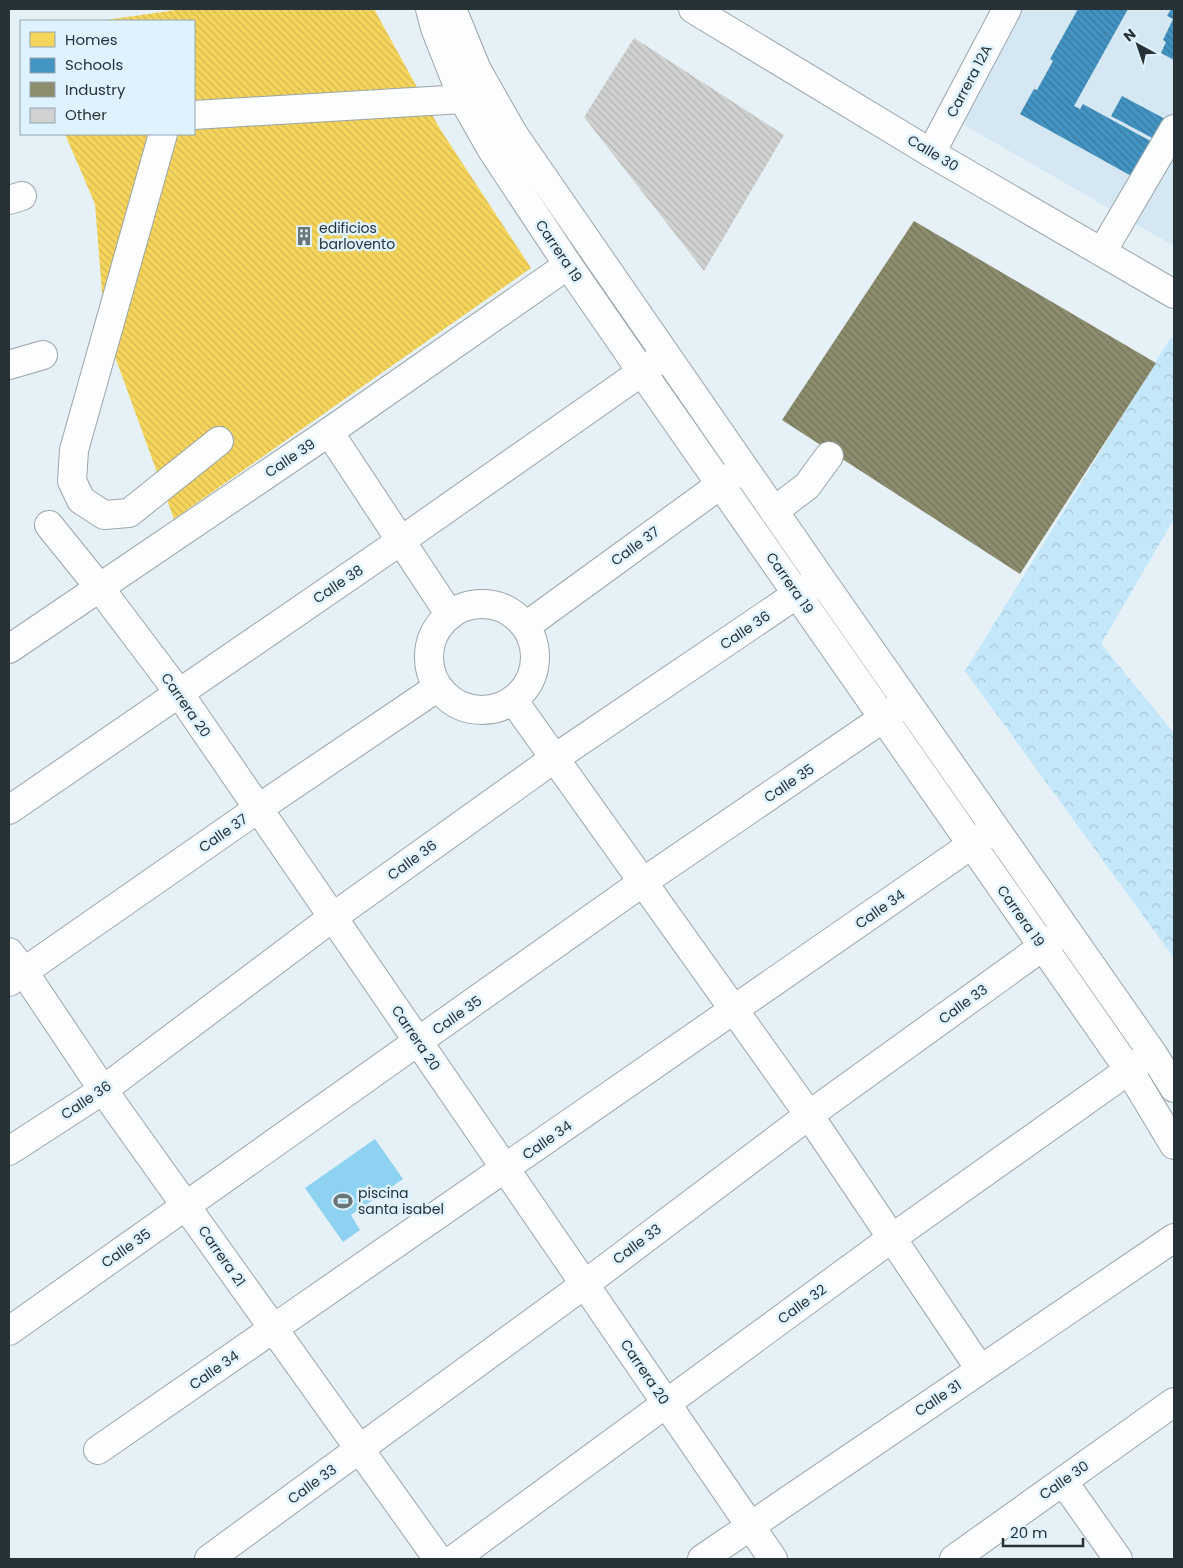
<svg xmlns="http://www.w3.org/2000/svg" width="1183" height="1568" font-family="Poppins,sans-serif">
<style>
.built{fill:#d4e7f2}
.forest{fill:url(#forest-crowns)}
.water{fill:#8ed2f1}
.homes{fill:url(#homes-back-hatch)}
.schools{fill:url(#schools-back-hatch)}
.industry{fill:url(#industry-back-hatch)}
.building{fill:url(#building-back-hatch)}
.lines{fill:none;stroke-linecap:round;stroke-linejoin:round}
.minor-casing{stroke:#9ba5aa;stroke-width:30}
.major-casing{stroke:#9ba5aa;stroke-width:30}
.minor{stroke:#fbfdfe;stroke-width:28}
.major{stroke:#fbfdfe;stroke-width:28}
.labels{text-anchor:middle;stroke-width:5;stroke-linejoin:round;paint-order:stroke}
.street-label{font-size:14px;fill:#273237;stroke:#def3ff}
.poi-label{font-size:14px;fill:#273237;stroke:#def3ff;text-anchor:start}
</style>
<defs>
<pattern id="forest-crowns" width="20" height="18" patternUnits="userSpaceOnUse" patternTransform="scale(1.25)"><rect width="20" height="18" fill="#c4e7f9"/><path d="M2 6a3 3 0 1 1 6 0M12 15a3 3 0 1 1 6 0" fill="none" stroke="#a8c7d6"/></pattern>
<pattern id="homes-back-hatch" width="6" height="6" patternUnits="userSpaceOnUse" patternTransform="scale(1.25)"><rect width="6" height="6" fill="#f6d55c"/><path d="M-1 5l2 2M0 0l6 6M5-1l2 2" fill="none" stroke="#d3b751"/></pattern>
<pattern id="schools-back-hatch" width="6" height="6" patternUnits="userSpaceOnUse" patternTransform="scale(1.25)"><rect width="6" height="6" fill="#4393c3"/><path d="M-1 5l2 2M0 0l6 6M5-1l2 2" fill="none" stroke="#38799f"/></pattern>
<pattern id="industry-back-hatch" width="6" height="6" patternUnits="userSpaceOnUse" patternTransform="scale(1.25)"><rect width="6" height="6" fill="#8c8c6e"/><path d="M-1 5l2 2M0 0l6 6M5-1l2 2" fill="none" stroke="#72735b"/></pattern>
<pattern id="building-back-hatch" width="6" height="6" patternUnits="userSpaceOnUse" patternTransform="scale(1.25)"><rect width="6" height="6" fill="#cfd2d0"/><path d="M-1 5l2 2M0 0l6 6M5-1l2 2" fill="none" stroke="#b2b5b3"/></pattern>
</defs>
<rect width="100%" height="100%" fill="#e6f1f7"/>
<polygon class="built" points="1015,9 1174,9 1174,246 954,119"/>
<polygon class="forest" points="1171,337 1174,339 1174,519 1101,644 1174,733 1174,958 965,671"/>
<polygon class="water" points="375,1139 403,1179 351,1215 360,1230 343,1242 305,1188"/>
<polygon class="homes" points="183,9 374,9 440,129 531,268 174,519 105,329 95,204 65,134 194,134 194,21 106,21 106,20"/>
<g class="schools">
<polygon points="1078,9 1128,9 1074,106 1080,109 1083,104 1154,143 1135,178 1020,114 1034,89 1037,90 1053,61 1050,59"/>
<polygon points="1171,9 1174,9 1174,60 1161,53 1166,42 1163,40 1173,19 1167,16"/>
<polygon points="1122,96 1169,121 1158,141 1111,116"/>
</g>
<polygon class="industry" points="914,221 1156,363 1020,574 782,420"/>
<polygon class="building" points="634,38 784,135 704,271 584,117"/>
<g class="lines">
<g class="minor-casing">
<g id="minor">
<polyline points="430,9 435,28 463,99 492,150 568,265 642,372 1129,1070 1174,1145"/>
<polyline points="452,9 477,70 514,135 821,579 1153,1054 1174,1088"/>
<polyline points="194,115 463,99"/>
<polyline points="163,134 74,450 72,481 81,500 104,515 129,513 219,441"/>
<polyline points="931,153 1007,9"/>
<polyline points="9,200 22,196"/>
<polyline points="1102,252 1174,129"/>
<polyline points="9,365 43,355"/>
<polyline points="329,432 450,615"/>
<polyline points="774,511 807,486 829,456"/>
<polyline points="49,525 99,587 179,693 773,1559"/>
<circle cx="482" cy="657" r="53"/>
<polyline points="526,626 735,474"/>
<polyline points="9,649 329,432 568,265"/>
<polyline points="513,700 809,1115 980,1369"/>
<polyline points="9,810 402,540 657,361"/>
<polyline points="9,952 24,972 103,1090 438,1559"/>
<polyline points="9,982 259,808 438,687"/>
<polyline points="9,1151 103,1090 333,917 555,758 812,584"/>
<polyline points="9,1331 643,882 898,708"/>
<polyline points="98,1450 987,834"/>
<polyline points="1063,1481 1118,1559"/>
<polyline points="209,1559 585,1284 809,1115 1056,937"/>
<polyline points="454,1559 892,1238 1143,1060"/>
<polyline points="702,1559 1174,1238"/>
<polyline points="954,1559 1174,1402"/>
</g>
</g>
<g class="major-casing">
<polyline id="major" points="693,9 931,153 1174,294"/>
</g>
<use href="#minor" class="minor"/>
<use href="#major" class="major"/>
</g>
<defs>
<g id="building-bare" transform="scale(1.5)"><path d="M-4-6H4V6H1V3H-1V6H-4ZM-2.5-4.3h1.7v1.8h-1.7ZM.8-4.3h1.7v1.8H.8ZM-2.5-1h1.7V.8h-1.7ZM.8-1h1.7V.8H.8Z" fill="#6a757a" stroke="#def3ff" stroke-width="2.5" paint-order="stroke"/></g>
<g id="stadium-bare" transform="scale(1.5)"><path d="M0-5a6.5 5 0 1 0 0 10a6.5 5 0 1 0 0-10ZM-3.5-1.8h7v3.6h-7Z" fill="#6a757a" stroke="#def3ff" stroke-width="2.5" paint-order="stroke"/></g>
</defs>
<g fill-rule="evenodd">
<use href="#building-bare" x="304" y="236"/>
<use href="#stadium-bare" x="343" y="1201"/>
</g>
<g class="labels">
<g class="street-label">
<text transform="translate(969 81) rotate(-62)" y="5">Carrera 12A</text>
<text transform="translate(933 153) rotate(31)" y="5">Calle 30</text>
<text transform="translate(559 251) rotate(56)" y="5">Carrera 19</text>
<text transform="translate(290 458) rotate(-34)" y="5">Calle 39</text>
<text transform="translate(635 546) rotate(-36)" y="5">Calle 37</text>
<text transform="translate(790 583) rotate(55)" y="5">Carrera 19</text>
<text transform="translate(338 584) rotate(-34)" y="5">Calle 38</text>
<text transform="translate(745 630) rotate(-34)" y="5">Calle 36</text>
<text transform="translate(186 705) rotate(55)" y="5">Carrera 20</text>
<text transform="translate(789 783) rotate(-34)" y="5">Calle 35</text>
<text transform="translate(223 833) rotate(-35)" y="5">Calle 37</text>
<text transform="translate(412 860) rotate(-36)" y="5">Calle 36</text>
<text transform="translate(880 909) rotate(-35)" y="5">Calle 34</text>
<text transform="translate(1021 916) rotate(55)" y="5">Carrera 19</text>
<text transform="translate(963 1004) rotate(-36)" y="5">Calle 33</text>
<text transform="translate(457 1015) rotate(-35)" y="5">Calle 35</text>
<text transform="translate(416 1038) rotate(56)" y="5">Carrera 20</text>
<text transform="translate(86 1100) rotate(-34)" y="5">Calle 36</text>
<text transform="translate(547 1140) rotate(-35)" y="5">Calle 34</text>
<text transform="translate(637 1244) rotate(-37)" y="5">Calle 33</text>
<text transform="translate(126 1248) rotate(-35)" y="5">Calle 35</text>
<text transform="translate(222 1256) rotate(55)" y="5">Carrera 21</text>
<text transform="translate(802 1304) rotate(-36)" y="5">Calle 32</text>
<text transform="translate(214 1370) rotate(-35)" y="5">Calle 34</text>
<text transform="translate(645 1372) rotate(56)" y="5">Carrera 20</text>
<text transform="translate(938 1398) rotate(-34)" y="5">Calle 31</text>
<text transform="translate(1064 1480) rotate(-35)" y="5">Calle 30</text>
<text transform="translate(312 1484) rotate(-36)" y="5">Calle 33</text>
</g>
<g class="poi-label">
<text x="319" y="233">edificios<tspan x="319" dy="16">barlovento</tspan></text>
<text x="358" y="1198">piscina<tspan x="358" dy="16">santa isabel</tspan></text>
</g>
</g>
<rect width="1183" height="1568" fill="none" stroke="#273237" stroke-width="20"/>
<rect x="20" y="20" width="175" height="115" fill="#def3ff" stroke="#95a6af"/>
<rect x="30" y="32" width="25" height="15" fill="#f6d55c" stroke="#95a6af"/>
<text x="65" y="45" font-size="15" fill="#273237">Homes</text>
<rect x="30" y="58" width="25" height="15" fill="#4393c3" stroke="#95a6af"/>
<text x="65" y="70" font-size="15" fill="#273237">Schools</text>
<rect x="30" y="82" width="25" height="15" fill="#8c8c6e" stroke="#95a6af"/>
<text x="65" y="95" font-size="15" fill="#273237">Industry</text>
<rect x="30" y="108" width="25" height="15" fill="#cfd2d0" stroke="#95a6af"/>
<text x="65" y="120" font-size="15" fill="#273237">Other</text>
<g transform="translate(1138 45) rotate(320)" stroke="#def3ff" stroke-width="4" paint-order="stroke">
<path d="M0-4L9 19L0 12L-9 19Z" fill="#273237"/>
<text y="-8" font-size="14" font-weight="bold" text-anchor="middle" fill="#273237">N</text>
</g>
<path d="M1003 1538v8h80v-8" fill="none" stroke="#273237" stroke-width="2.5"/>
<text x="1010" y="1538" font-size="15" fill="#273237" stroke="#def3ff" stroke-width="4" paint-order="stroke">20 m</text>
</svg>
